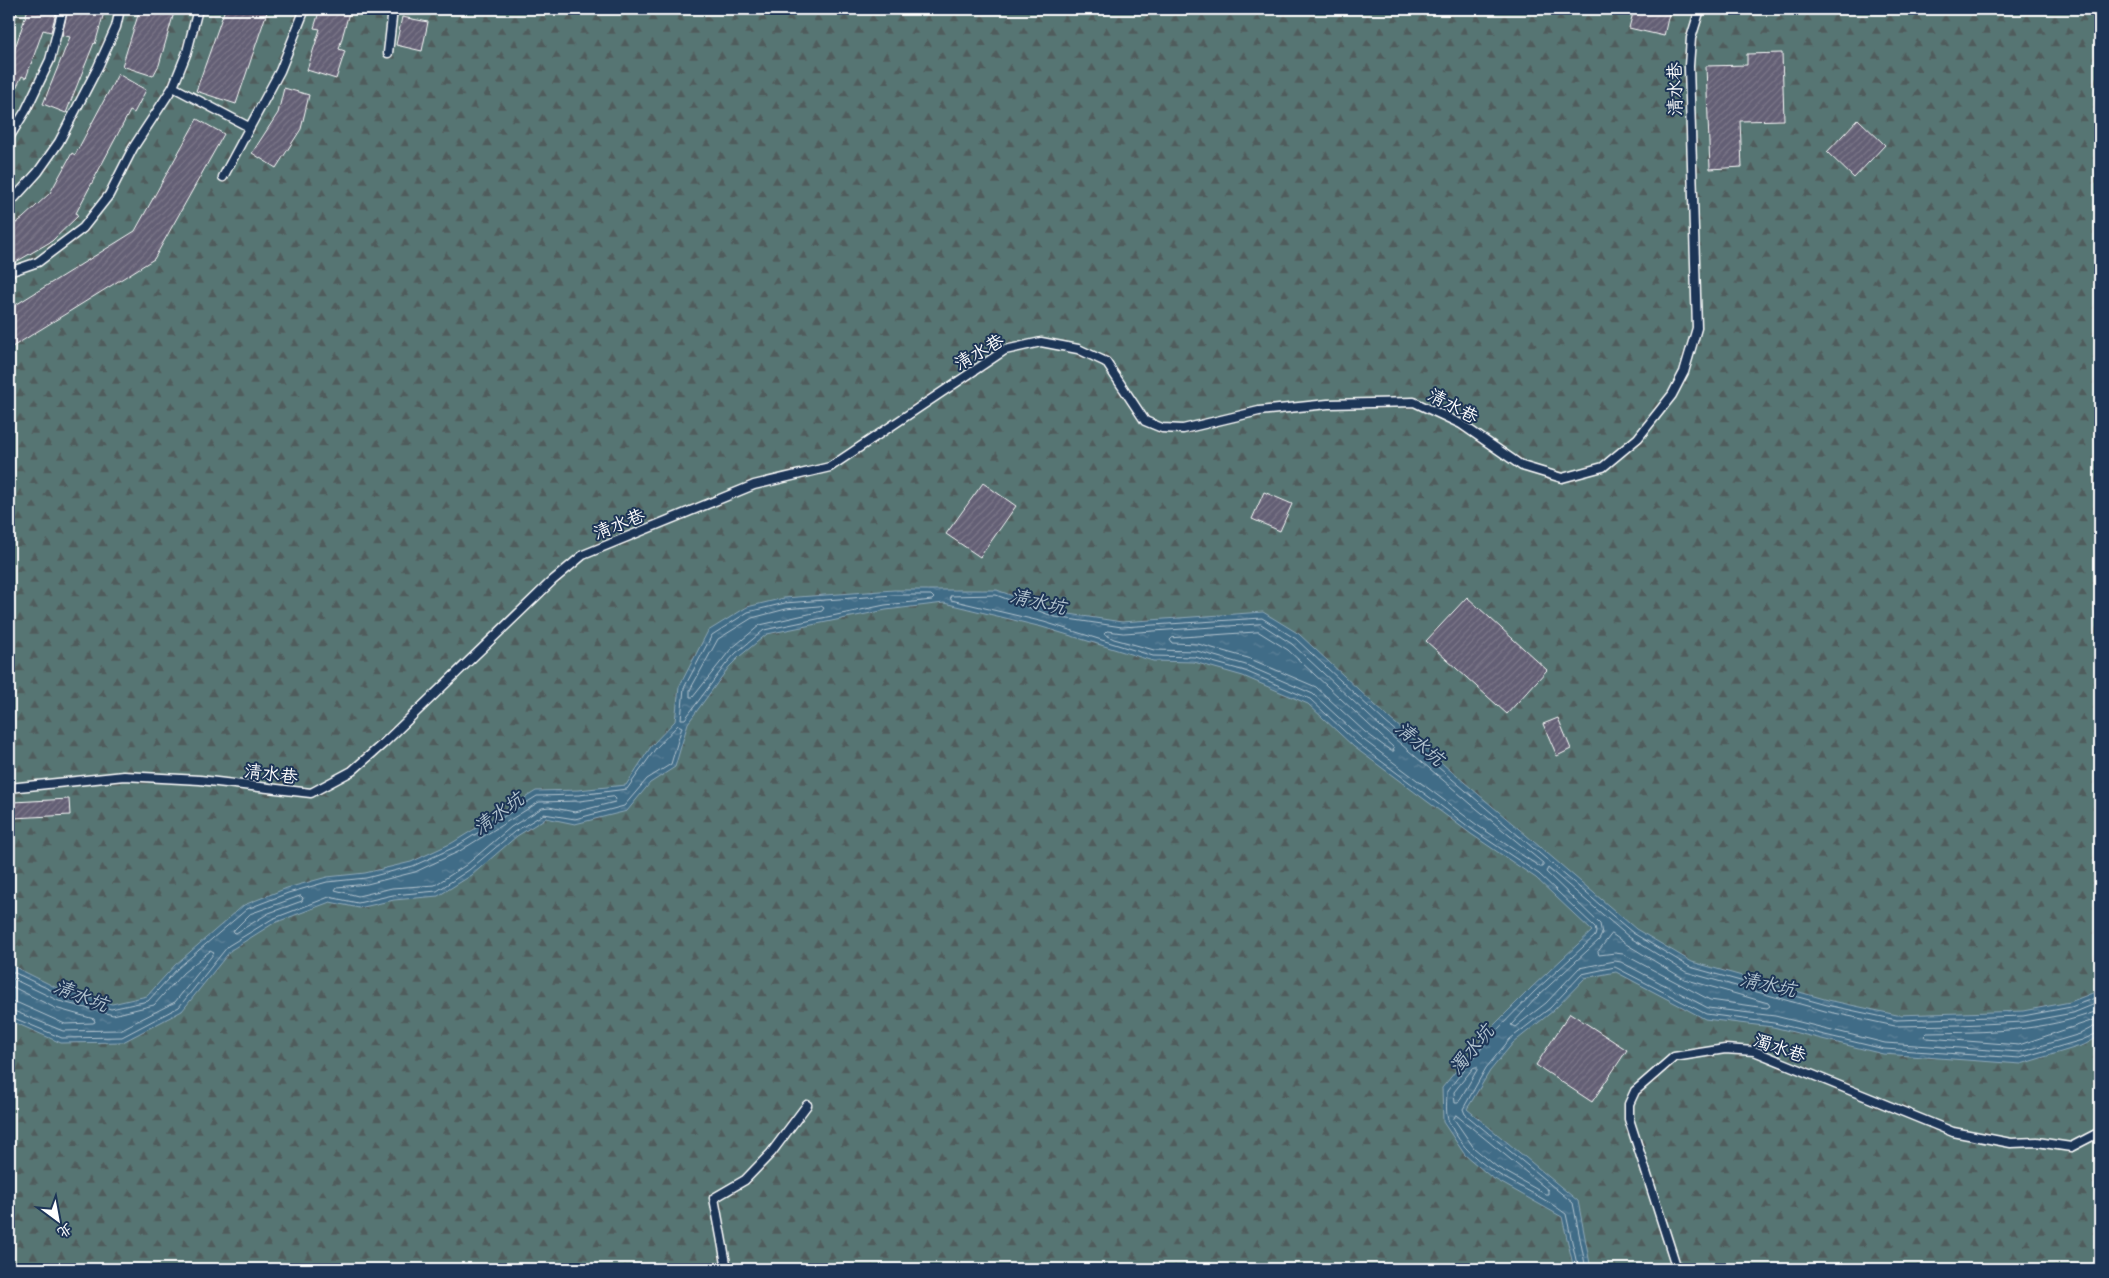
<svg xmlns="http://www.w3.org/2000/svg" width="2109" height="1278" font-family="Itim,'LXGW WenKai TC',sans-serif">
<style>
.forest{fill:url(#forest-firs);stroke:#aabab9}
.water{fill:url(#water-ripples);stroke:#8da7b7}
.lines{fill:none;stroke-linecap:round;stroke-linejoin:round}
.shore{stroke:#b3c4cf;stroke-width:1}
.building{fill:url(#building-hatch);stroke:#fff}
.lane-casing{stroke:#fff;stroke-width:11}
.lane{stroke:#1d3557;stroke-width:8}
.labels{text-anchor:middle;stroke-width:4;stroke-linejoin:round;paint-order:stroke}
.street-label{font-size:18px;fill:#fff;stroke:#1d3557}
.water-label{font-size:19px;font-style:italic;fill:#b3c4cf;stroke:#1d3557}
</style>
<defs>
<pattern id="forest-firs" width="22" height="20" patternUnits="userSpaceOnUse" patternTransform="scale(1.25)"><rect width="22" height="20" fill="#567573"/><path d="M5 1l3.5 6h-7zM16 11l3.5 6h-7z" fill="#505c5c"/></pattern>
<pattern id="water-ripples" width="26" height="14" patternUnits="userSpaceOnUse" patternTransform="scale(1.25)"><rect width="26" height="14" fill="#416c87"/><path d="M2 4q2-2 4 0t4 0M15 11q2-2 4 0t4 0" fill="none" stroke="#5e8299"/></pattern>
<pattern id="building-hatch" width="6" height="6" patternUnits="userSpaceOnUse" patternTransform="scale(1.25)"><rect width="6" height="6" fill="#645f74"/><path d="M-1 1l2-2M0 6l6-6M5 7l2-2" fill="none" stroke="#7b7789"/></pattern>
</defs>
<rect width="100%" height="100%" fill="#1d3557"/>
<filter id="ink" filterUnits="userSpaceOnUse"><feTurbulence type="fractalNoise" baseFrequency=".02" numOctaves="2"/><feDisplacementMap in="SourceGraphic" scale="10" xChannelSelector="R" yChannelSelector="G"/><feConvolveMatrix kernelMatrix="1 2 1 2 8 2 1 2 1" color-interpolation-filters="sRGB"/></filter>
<g filter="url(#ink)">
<rect class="forest" x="9" y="9" width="2091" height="1260"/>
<polygon class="water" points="894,590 997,590 1056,612 1122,622 1263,612 1299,634 1389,718 1636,929 1692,962 1828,1000 1897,1015 2023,1011 2070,1002 2100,990 2100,1036 2084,1045 2021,1064 1883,1054 1773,1027 1705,1019 1616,972 1585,978 1553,1011 1513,1043 1490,1071 1467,1109 1578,1201 1591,1269 1574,1269 1562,1217 1491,1177 1465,1155 1443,1122 1442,1088 1490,1029 1532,987 1592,931 1536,878 1471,834 1354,747 1308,704 1243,676 1194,662 1153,661 1042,627 944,603 886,610 767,634 740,656 729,667 688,723 675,767 650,783 627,811 575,824 546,818 517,836 472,875 438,896 394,900 359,908 330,902 274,923 231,950 182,1011 123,1042 61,1043 9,1020 9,964 63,991 112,1004 147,996 175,965 244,905 287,888 327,877 365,873 411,862 452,843 536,791 578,790 626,785 652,745 675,721 679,687 708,631 747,607 784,598"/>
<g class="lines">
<g class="shore">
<polygon points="894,595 931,595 934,598 932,600 885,605 764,630 736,653 726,664 685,719 681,719 684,688 712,635 748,612 785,603"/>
<polygon points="821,606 824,608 822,611 760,625 731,649 693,697 690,697 690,690 718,639 752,618 786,609"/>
<polygon points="1261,624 1292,644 1381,727 1471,804 1543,863 1543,867 1540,867 1477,825 1361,738 1313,694 1246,665 1197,651 1154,650 1114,639 1104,634 1107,631 1123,633"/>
<polygon points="1259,632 1288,650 1393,747 1394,751 1391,751 1365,732 1316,687 1248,658 1198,644 1172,643 1170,640 1172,638"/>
<polygon points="614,797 616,799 615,802 575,812 549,807 542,808 511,827 466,865 435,885 392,888 358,896 335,890 337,887 367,884 415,872 458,852 539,802 579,801"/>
<polygon points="301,896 303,898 302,901 269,913 236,933 233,932 234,930 250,914"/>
<polygon points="1612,934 1626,944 1684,979 1768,1003 1770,1006 1767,1008 1710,1000 1623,954 1615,953 1599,955 1598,952"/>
<polyline points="9,970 61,995 111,1009 148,1001 178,968 247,909 288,893 327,882 366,878 413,866 455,847 537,796 579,795 627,789 656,748 678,725 682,727 671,764 647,779 624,806 575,819 544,814 514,832 469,870 437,891 393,895 358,903 329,897 272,919 228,946 179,1007 122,1037 62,1038 9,1016"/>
<polyline points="9,977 59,1001 113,1015 154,1005 183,973 210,951 214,953 175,1002 120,1030 63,1031 9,1009"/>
<polyline points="9,985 55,1008 94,1019 95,1022 93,1023 65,1024 18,1003 9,1002"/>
<polyline points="2100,1002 2073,1013 2024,1022 1959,1025 1895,1026 1825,1011 1686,972 1629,937 1548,868 1546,872 1600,924 1602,934 1599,940 1539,995 1511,1025 1515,1027 1546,1003 1579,968 1615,961 1621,962 1708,1008 1775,1016 1885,1043 2020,1052 2080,1034 2095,1026 2100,1026"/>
<path d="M 2100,1010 C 2044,1032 1986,1032 1927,1033 L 1924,1036 L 1927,1038 L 2019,1045 L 2100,1018"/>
<polygon points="1477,1067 1477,1070 1458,1103 1455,1103 1454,1092 1473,1068"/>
<polygon points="1456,1115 1548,1190 1548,1194 1545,1194 1497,1167 1474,1148 1454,1119"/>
<path d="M 1578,1269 L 1566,1214 C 1525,1183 1473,1174 1449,1122 C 1445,1114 1447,1100 1447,1091 L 1494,1033 L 1535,991 L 1595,936 L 1596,932 L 1595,927 L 1539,874 L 1473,830 L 1357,743 L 1310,699 L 1245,671 L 1195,657 L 1153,656 L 1044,622 L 951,600 L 950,596 L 996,595 L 1055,617 L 1122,627 L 1262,618 L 1296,639 L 1385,722 L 1633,933 L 1690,967 L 1827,1005 L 1897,1020 L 2023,1016 L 2071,1007 L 2100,996"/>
<polyline points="1586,1269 1573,1203 1465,1114 1463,1109 1486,1068 1510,1039 1550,1008 1582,974 1615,967 1706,1014 1774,1023 1884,1049 2020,1058 2082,1040 2100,1032"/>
</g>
</g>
<g class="building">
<polygon points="28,9 57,9 51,32 43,30 26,78 22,76 9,102 9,66"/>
<polygon points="68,9 105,9 95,44 94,43 66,113 43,104 70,37 62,35"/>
<polygon points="140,9 175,9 159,65 153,76 122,66"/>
<polygon points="225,9 268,9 236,104 196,91"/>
<polygon points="320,9 350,9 339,49 345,51 336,79 307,70 320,29 314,28"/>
<polygon points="1634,9 1670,9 1664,36 1629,28"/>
<polygon points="402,17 428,22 422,51 396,45"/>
<polygon points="1782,53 1784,120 1740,121 1742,167 1710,169 1706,66 1747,65 1747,54"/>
<polygon points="118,74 146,90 134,113 130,111 76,213 78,216 52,241 9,266 9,228 23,218 50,193 72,153 75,155"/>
<polygon points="284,88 309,95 301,129 276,168 252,153 278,113"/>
<polygon points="197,119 224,134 154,259 9,349 9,309 135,231"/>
<polygon points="1858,119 1885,145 1854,178 1827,152"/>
<polygon points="983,483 1016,506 980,557 946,534"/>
<polygon points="1264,492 1292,504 1280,531 1252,519"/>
<polygon points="1467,597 1547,670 1507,714 1426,641"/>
<polygon points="1558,718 1571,749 1557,756 1543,724"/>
<polygon points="69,799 70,815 13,818 13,802"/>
<polygon points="1570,1013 1627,1050 1592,1102 1536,1065"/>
</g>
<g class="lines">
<g class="lane-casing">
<g id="lane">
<polyline points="9,21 12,9"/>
<polyline points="388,53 393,9"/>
<polyline points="173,87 249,127"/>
<polyline points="9,138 26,110 50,60 63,9"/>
<polyline points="223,177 280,71 305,9"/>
<polyline points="9,204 38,172 59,142 98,67 116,27 120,9"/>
<polyline points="9,272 38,262 83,228 109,195 133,148 173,87 187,52 198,9"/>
<polyline points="9,788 124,776 200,780 311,793 352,771 385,742 552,581 583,555 754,485 830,467 1005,350 1041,342 1078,349 1106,362 1145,421 1162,428 1183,429 1259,411 1328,404 1414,402 1461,424 1522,466 1562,478 1603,467 1638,438 1672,395 1684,372 1697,328 1689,66 1691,38 1700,9"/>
<polyline points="727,1269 714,1198 745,1180 771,1153 807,1105"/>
<polyline points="1677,1269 1629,1119 1629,1104 1635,1091 1674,1057 1725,1049 1754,1051 1953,1132 2011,1143 2037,1142 2071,1147 2100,1132"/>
</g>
</g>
<use href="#lane" class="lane"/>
</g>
</g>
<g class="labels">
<g class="street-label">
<text transform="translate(1675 89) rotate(-91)" y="6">清水巷</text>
<text transform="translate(979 352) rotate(-30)" y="6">清水巷</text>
<text transform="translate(1453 406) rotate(28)" y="6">清水巷</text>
<text transform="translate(619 524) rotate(-22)" y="6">清水巷</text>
<text transform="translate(271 774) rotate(7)" y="6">清水巷</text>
<text transform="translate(1780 1048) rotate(19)" y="6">濁水巷</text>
</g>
<g class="water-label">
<text transform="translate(1038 601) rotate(13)" y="7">清水坑</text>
<text transform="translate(1420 743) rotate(40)" y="7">清水坑</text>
<text transform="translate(498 813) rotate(-36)" y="7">清水坑</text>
<text transform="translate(1768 984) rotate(12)" y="7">清水坑</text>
<text transform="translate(81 995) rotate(21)" y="7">清水坑</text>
<text transform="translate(1471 1049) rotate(-50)" y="7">濁水坑</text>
</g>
</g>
<rect width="2109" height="1278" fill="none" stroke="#1d3557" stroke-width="30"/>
<rect x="15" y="15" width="2079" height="1248" fill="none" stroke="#fff" stroke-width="2" filter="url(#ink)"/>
<g transform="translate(58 1220) rotate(148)" stroke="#1d3557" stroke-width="4" paint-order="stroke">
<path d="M0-4L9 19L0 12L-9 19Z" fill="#ffffff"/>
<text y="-8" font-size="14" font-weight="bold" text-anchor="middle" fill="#ffffff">北</text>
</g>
</svg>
